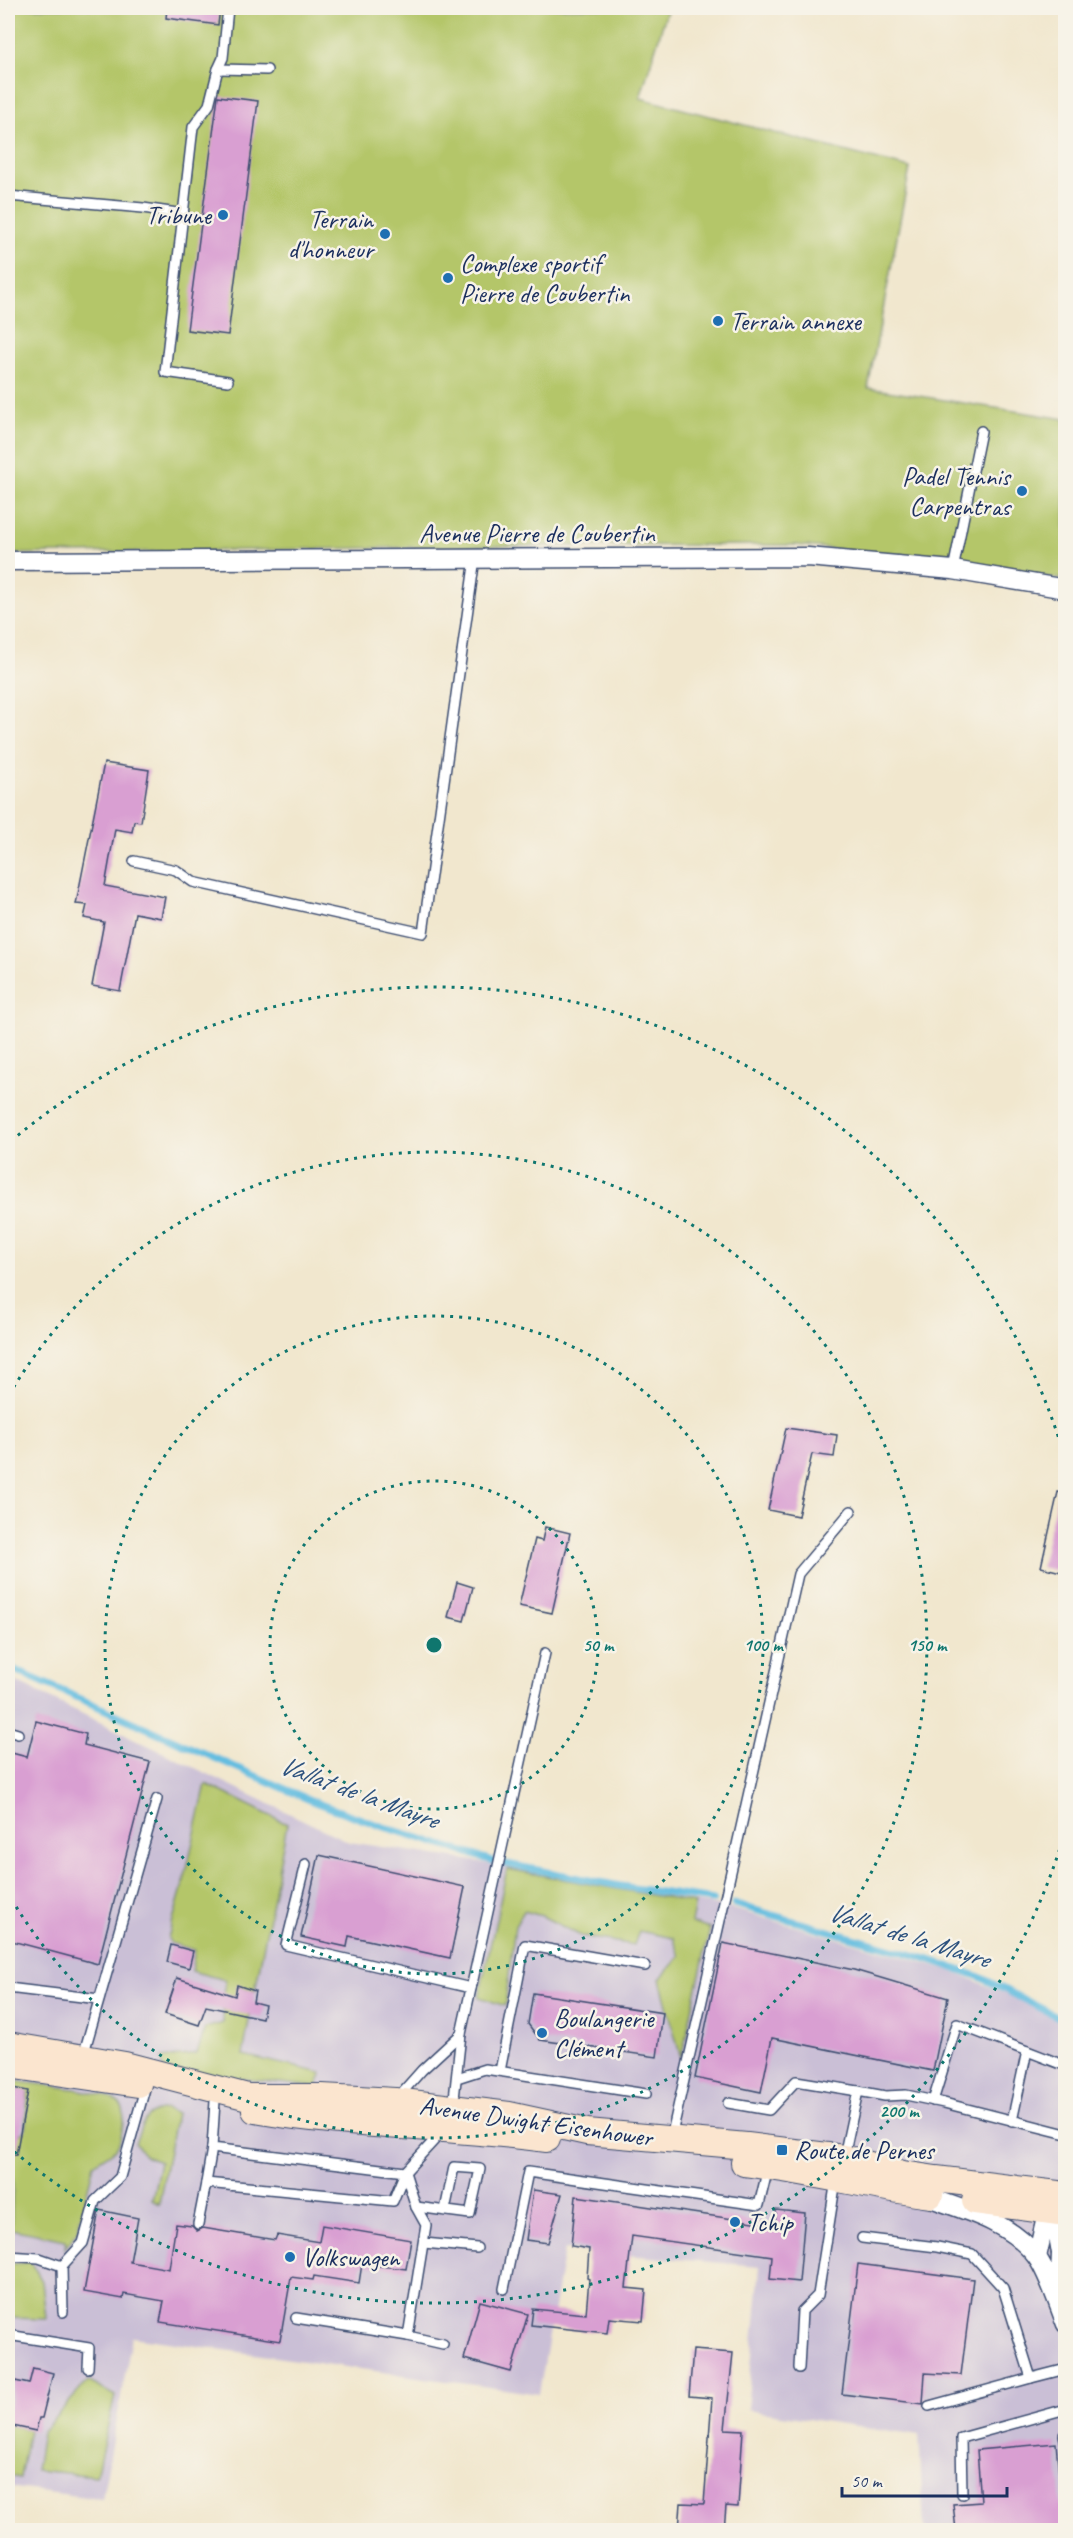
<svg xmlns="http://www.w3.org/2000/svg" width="1073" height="2538" font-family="Caveat,sans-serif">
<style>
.industrial{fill:#cabfd6}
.green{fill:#b4c669;stroke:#687a64;stroke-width:1.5}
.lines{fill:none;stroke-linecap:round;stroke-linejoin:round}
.stream{stroke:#63bde0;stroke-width:7}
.building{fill:#d99fd2}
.lane-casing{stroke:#3b4b6f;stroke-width:12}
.street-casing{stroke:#3b4b6f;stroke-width:21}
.secondary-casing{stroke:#3b4b6f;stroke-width:28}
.lane{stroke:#fff;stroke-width:9}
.street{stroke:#fff;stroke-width:18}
.secondary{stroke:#fbe5cf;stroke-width:26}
.ring{fill:none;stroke:#0f766e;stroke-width:3;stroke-dasharray:3 6}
.poi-dot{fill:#1f6fb2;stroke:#f7f3e8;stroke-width:2}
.labels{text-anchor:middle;stroke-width:5;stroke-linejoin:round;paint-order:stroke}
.poi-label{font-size:26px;fill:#1b2f5e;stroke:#f7f3e8;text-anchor:start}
.street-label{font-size:26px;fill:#1b2f5e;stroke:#f7f3e8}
.water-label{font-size:27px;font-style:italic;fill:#2d527e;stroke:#f7f3e8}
.centre{fill:#0f766e;stroke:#f7f3e8;stroke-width:3}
.ring-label{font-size:18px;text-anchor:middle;font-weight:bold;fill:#0f766e;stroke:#f7f3e8;stroke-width:5;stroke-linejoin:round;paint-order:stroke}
</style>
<rect width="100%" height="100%" fill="#f7f3e8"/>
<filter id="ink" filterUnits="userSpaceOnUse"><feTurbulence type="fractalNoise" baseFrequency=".0167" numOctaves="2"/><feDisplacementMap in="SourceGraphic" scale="12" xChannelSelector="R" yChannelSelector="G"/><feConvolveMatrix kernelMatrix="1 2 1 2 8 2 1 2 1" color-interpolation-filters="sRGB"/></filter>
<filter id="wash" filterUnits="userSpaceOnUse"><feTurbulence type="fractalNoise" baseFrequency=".008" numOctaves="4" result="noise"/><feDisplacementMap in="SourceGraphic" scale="24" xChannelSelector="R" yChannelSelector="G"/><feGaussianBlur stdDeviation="1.35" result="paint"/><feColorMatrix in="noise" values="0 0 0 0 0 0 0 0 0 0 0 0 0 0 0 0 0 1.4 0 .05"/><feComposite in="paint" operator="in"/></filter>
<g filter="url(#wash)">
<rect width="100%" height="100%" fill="#f1e7ce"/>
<polygon class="industrial" points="8,1678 349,1842 474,1861 729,1908 950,1970 1037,2007 1065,2024 1065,2530 924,2530 919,2435 747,2410 760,2266 564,2250 539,2394 132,2337 102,2499 8,2487"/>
<g class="green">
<polygon points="8,8 668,8 640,98 910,168 868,388 1065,419 1065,580 964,563 796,545 496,546 8,554"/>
<polygon points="206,1784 287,1824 255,1991 238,1986 250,2015 243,2055 322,2073 316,2087 163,2070 162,2058 197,2054 205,2028 223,2023 225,1980 191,1971 195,1950 170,1943 168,1938 184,1881"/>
<polygon points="507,1869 695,1903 691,1923 710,1929 681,2059 660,1979 680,1956 673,1938 639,1931 634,1945 581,1936 542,1916 524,1911 515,1926 505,2006 479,1997"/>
<path d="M 8,2080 C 30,2084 107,2089 120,2104 C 125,2110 124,2115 123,2122 C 120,2154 116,2147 94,2164 L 77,2232 L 65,2248 L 66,2240 L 11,2229 L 13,2178 L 8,2177 L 8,2136 L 15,2137 L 25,2131 L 28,2092 L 8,2087 Z"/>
<path d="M 166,2109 L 176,2114 L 159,2204 L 152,2200 L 160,2162 L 146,2157 L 135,2143 C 143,2124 143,2112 166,2109 Z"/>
<polygon points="31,2262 42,2281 46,2319 8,2318 8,2264"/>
<polygon points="88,2381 115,2396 96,2476 36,2470 42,2432"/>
<polygon points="8,2425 29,2429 20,2478 8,2476"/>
</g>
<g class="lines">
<g class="stream">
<polyline points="8,1667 317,1803 381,1826 496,1862 620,1886 713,1900"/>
<polyline points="734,1904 928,1959 980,1977 1066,2021"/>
</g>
</g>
<g id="blocks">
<g class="building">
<polygon points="167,8 220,8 218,25 166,18"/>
<polygon points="218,96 258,101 228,335 187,330"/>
<polygon points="104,763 149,770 141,822 134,821 132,832 115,829 105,886 165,897 161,918 135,913 120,991 92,986 104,922 84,918 87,905 76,904"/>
<polygon points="786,1428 837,1435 834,1457 812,1454 798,1516 768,1510"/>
<polygon points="1058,1492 1065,1493 1065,1573 1041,1567"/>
<polygon points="545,1527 570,1533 552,1613 519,1606 535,1539 542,1541"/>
<polygon points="457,1582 473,1587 464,1621 448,1617"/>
<polygon points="36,1721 86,1734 84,1745 150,1762 98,1964 8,1940 8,1752 27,1757"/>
<polygon points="319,1855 465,1887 450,1958 349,1936 347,1947 301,1937"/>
<polygon points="723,1943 854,1970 948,1998 933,2071 772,2038 761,2092 695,2078"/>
<polygon points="171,1945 193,1951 189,1968 167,1962"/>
<polygon points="177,1978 235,1996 237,1985 255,1991 253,2002 265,2005 262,2018 206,2006 199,2025 165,2014"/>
<polygon points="533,1993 663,2013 657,2057 540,2040 528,2024"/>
<polygon points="8,2087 28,2091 16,2155 8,2154"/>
<polygon points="533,2190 562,2194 548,2243 526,2240"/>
<polygon points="576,2196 775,2225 776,2210 805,2213 799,2282 770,2279 772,2256 632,2236 626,2288 646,2290 643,2321 609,2318 607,2333 531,2325 533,2309 586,2314 589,2279 587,2278 589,2249 571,2246"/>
<polygon points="99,2210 138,2218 130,2262 169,2269 176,2224 192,2226 197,2231 203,2228 275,2240 277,2235 319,2242 322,2225 411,2240 406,2269 362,2264 359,2283 314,2276 313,2280 291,2277 280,2341 160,2322 164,2301 124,2294 123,2299 84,2292"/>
<polygon points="858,2264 973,2279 961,2375 925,2373 923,2404 842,2394"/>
<polygon points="480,2301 528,2314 511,2372 464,2359"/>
<polygon points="693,2350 733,2353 725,2429 743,2430 738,2507 726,2506 724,2530 679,2530 681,2503 704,2504 712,2398 689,2396"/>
<polygon points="33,2368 53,2373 42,2418 39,2418 36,2431 8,2425 8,2414 15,2381 29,2384"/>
<polygon points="1056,2443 1064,2530 956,2530 953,2504 981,2502 977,2450"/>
</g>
</g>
</g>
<g filter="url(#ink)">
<use href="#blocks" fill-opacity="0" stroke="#3b4b6f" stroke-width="1.5"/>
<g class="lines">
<g class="lane-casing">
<g id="lane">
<polyline points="228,8 223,58 218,69 209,105 193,127 165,372 228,381"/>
<polyline points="218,69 267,70"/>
<polyline points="8,196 143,208 184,214"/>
<polyline points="953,570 981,431"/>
<polyline points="134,861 176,870 193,882 423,933 475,558"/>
<polyline points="8,1731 18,1734"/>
<polyline points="306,1864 286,1945 471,1988"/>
<polyline points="8,1988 99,1999"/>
<polyline points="83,2056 157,1799"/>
<polyline points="500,2071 525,1945 645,1966"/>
<polyline points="457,2078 485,2069 646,2094"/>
<polyline points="397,2098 422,2070 461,2034"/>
<polyline points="215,2101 212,2148 405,2172 441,2133"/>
<polyline points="933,2101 957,2024 1066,2066"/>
<polyline points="728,2103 769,2110 796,2081 858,2091"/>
<polyline points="453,2108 461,2034 545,1653"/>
<polyline points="1012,2121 1027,2051"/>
<polyline points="671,2138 798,1574 851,1511"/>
<polyline points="212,2148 206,2183 393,2201 405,2172"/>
<polyline points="844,2156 858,2091 885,2096 906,2095 944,2103 1066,2134"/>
<polyline points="416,2207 470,2214 480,2169 454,2167 445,2210"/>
<polyline points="198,2224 206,2183"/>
<polyline points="862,2238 937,2247 972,2254 1003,2288 1031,2378 1066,2369"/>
<polyline points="424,2243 477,2248"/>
<polyline points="8,2256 39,2258 62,2266 83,2243 95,2201 120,2177 146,2085"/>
<polyline points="62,2266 63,2312"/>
<polyline points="504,2289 528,2172 759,2205 768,2168"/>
<polyline points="296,2318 408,2336 426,2225 416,2207 405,2172"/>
<polyline points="8,2335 89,2348 88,2368"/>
<polyline points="408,2336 443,2344"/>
<polyline points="799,2368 802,2311 818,2295 836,2180"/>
<polyline points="929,2406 1031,2378"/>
<polyline points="1066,2435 1064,2435 1066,2444"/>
<polyline points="962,2494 961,2438 1066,2409"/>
</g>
</g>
<g class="street-casing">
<g id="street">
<polyline points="8,561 808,557 953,570 1066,589"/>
<path d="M 919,2194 C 960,2209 1008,2220 1036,2256 C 1048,2272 1058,2304 1066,2324"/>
<polyline points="1048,2210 1056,2223 1061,2253"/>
<polyline points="1037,2257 1050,2200"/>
<polyline points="1059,2301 1061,2253 1066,2249"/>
</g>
</g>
<g class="secondary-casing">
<g id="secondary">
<polyline points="8,2045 125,2065 248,2097 322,2097 395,2101 509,2115 587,2132 747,2146 844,2158 903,2174 936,2179 1066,2195"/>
<polyline points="8,2065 138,2084"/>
<path d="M 255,2110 C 352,2127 450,2126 547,2139"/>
<path d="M 744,2163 C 807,2171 867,2186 930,2195"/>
<polyline points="975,2201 1066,2213"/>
</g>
</g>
<use href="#lane" class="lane"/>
<use href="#street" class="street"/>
<use href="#secondary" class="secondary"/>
</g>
</g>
<g class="ring">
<circle cx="434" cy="1645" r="164"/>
<circle cx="434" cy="1645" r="329"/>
<path d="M9 1395A493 493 0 1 1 9 1895"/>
<path d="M1065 1832A658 658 0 0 1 11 2149M11 1141A658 658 0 0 1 1065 1458"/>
</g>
<g class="poi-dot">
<circle cx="223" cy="215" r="6"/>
<circle cx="385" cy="234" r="6"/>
<circle cx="448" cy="278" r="6"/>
<circle cx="718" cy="321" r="6"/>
<circle cx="1022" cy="491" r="6"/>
<circle cx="542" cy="2033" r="6"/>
<rect x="776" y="2144" width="12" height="12" rx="3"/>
<circle cx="735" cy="2222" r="6"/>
<circle cx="290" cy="2257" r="6"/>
</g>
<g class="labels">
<g class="poi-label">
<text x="211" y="224" text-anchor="end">Tribune</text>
<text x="373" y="228" text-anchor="end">Terrain<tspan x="373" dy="30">d'honneur</tspan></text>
<text x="460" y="272">Complexe sportif<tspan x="460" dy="30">Pierre de Coubertin</tspan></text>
<text x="730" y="330">Terrain annexe</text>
<text x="1010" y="485" text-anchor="end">Padel Tennis<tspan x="1010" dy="30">Carpentras</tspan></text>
<text x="554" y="2027">Boulangerie<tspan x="554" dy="30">Clément</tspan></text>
<text x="794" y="2159">Route de Pernes</text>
<text x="747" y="2231">Tchip</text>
<text x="302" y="2266">Volkswagen</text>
</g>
<g class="street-label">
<text x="537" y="542">Avenue Pierre de Coubertin</text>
<text transform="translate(536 2121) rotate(8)" y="9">Avenue Dwight Eisenhower</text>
</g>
<g class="water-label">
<text transform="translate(359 1792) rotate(20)" y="9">Vallat de la Mayre</text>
<text transform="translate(909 1935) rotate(17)" y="9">Vallat de la Mayre</text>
</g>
</g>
<circle cx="434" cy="1645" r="9" class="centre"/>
<g class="ring-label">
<text x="598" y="1651">50 m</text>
<text x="763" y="1651">100 m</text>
<text x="927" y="1651">150 m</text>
<text x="899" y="2117">200 m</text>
</g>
<rect width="1073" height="2538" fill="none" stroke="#f7f3e8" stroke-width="30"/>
<path d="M842 2487v9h165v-9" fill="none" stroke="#1b2f5e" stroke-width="3"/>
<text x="851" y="2487" font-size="18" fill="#1b2f5e" stroke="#f7f3e8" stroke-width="4.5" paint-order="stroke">50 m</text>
</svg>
